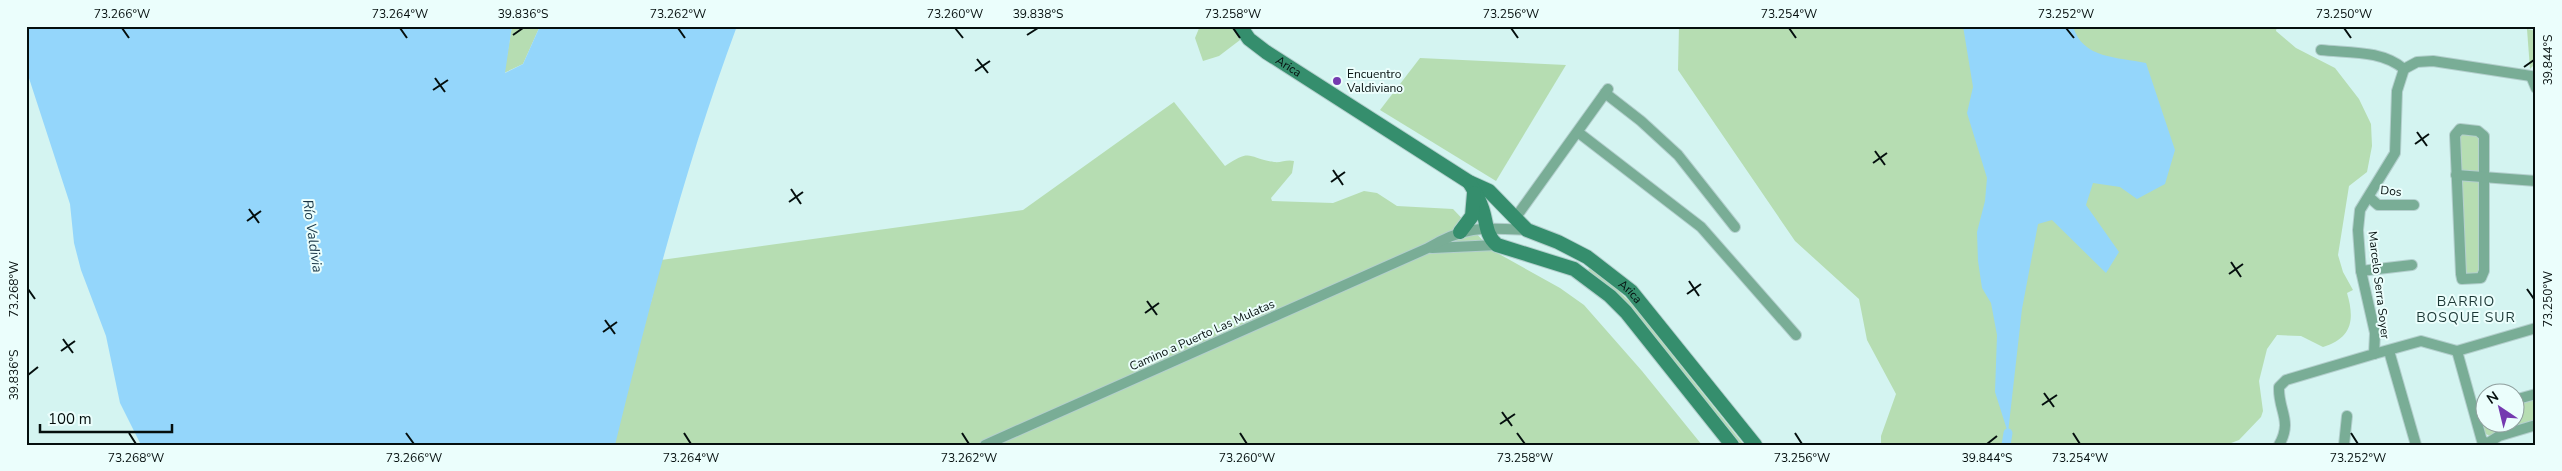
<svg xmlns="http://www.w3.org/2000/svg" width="2562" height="471" font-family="'Nunito Sans',sans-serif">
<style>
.green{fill:#b6ddb2}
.water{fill:#94d6fb}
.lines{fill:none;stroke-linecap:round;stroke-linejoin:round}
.canal{stroke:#94d6fb;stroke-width:9}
.minor-casing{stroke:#b3cfcd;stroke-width:12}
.secondary-casing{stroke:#b3cfcd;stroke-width:16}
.minor{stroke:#79ad96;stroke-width:10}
.secondary{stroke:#358e6d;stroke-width:14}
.ticks{fill:none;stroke:#050f0e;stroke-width:2}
.poi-dot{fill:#743aaf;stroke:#ebfefc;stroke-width:2}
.labels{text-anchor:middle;stroke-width:4;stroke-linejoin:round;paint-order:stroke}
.street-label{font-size:12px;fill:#050f0e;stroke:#ebfefc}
.poi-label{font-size:12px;fill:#050f0e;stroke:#ebfefc;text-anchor:start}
.water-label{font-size:14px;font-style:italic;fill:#173545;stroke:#ebfefc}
.neighbourhood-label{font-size:14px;letter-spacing:1px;fill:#1b3735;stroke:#ebfefc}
.neatline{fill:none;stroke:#050f0e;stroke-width:2}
.ticks-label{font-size:12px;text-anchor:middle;fill:#050f0e}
</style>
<rect width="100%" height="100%" fill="#d4f4f1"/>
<g class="green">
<polygon points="512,26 540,26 523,64 504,73"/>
<polygon points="1200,26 1235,26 1241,36 1240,40 1219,56 1203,61 1195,38"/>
<path d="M 1679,26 L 2277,26 L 2276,31 L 2296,48 L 2335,68 L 2359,99 L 2371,124 L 2372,146 L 2367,172 L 2349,186 L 2338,255 L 2343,272 L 2353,290 L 2347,293 C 2355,320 2352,338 2323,347 L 2301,336 L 2277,335 L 2267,349 L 2259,381 L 2263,411 L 2261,417 L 2239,440 L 2226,445 L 1881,445 L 1881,436 L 1896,394 L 1867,340 L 1859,299 L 1795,241 L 1678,70 Z"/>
<polygon points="2527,29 2536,31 2536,63 2530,69"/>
<polygon points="1420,58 1566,65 1496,181 1380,110"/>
<path d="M 1174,102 L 1225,166 C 1252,148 1247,158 1274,162 C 1281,163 1287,159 1294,161 L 1292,173 L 1271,198 L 1272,201 L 1333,203 L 1364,191 L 1377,193 L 1397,206 L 1453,209 L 1492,250 L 1560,288 L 1584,305 L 1642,371 L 1702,445 L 586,445 L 651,302 L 661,260 L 1023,210 Z"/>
<polygon points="2462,133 2477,134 2482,140 2482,170 2478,173 2458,172 2458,139"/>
<polygon points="2461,181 2478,181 2480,270 2477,274 2466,275"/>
<polygon points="1589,267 1607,280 1632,304 1744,445 1737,445 1588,272"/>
<polygon points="2536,398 2536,420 2520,424 2492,437 2484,433 2479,415 2484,411 2484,424 2514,424 2515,404"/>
</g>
<g class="water">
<path d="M 26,26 L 512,26 L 505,73 L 523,64 L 540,26 L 737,26 C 686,163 650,303 615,445 L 141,445 L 120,403 L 106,336 L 81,270 L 74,243 L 70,204 L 26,69 Z"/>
<path d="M 1963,26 L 2073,26 C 2082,59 2118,57 2146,63 L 2175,150 L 2165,184 L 2137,199 L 2120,187 L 2093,183 L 2086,205 L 2119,252 L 2106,273 L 2052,220 L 2038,224 L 2022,309 L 2008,433 L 1995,392 L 1997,335 L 1991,303 L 1982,288 L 1978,261 L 1977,232 L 1985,201 L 1987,178 L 1967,113 L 1973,87 Z"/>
</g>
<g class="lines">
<polyline class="canal" points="2006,445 2008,433"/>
<g class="minor-casing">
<g id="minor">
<path d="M 2321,50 C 2349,53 2382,50 2404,69"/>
<polyline points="2404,69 2417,62 2433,61 2531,76"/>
<polyline points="2531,76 2536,88"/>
<polyline points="1605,93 1641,121 1678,155 1735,227"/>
<polygon points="2460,129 2478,131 2484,136 2484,271 2481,278 2462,279 2461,274 2455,135"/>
<polyline points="1579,133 1701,227 1796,335"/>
<polyline points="2456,175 2536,181"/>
<polyline points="2369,197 2378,205 2414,205"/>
<polyline points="1516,217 1608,89"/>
<polyline points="1432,248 1497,245"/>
<polyline points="2361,271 2412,265"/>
<polyline points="2389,351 2416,445"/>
<polyline points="2457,351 2482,441 2488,443 2499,436 2536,425"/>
<polyline points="2374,354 2421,341 2457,351 2536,328"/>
<polyline points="2514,400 2536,394"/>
<path d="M 985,445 L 1428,248 C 1466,225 1485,228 1527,230"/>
<path d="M 2279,445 C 2293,420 2278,411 2279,387 L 2286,380 L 2374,354 L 2375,333 L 2361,271 L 2358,230 L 2360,210 L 2395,153 L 2397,91 L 2404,69"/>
<polyline points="2344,445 2347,416"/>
</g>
</g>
<g class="secondary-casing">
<g id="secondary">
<path id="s1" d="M 1240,26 L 1249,39 L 1266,52 L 1469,182 L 1489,191 L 1527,230 L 1558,242 L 1587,257 L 1631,291 L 1755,445"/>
<path d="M 1469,182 C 1474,190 1479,199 1482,208 C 1487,222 1485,235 1497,245 L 1574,269 L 1610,296 L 1626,312 L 1732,445"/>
<polyline points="1460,232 1472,216 1474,193"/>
</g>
</g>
<use href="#minor" class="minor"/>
<use href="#secondary" class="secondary"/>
</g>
<path class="ticks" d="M 122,28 L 129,38M 400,28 L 407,38M 678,28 L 685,38M 955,28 L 963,38M 1233,28 L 1240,38M 1511,28 L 1518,38M 1789,28 L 1796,38M 2066,28 L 2074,38M 2344,28 L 2351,38M 513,35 L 523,28M 1027,35 L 1038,28M 977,59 L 988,73M 2524,67 L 2534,60M 975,71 L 990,61M 435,78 L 445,92M 433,90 L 448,80M 2417,132 L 2427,146M 2415,144 L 2429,134M 1875,151 L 1885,165M 1873,163 L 1887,153M 1333,170 L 1343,185M 1331,182 L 1345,172M 791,189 L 801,204M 789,202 L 803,192M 249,209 L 259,223M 247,221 L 261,211M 2231,262 L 2241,277M 2229,274 L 2243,264M 1689,281 L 1699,296M 28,289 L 35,299M 2527,289 L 2534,299M 1687,294 L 1701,284M 1147,301 L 1157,315M 1145,313 L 1159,303M 605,320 L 615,334M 603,332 L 617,322M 63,339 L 73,353M 61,351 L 75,341M 28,375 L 38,367M 2044,393 L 2054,407M 2042,405 L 2057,395M 1502,412 L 1512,426M 1500,424 L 1515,414M 129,433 L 136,444M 406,433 L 414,444M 684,433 L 691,444M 962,433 L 969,444M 1240,433 L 1247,444M 1517,433 L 1525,444M 1795,433 L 1802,444M 2073,433 L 2080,444M 2351,433 L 2358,444M 1987,444 L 1997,436"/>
<circle class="poi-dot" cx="1337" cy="81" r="5"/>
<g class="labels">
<g class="street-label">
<text dy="4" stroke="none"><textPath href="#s1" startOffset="64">Arica</textPath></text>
<text transform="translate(2391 191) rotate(5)" y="4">Dos</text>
<text transform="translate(2379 285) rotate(83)" y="4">Marcelo Serra Soyer</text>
<text dy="4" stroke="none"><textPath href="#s1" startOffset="476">Arica</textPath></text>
<text transform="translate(1202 335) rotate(-24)" y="4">Camino a Puerto Las Mulatas</text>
</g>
<g class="poi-label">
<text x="1347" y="78">Encuentro<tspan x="1347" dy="14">Valdiviano</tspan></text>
</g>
<g class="water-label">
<text transform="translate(313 236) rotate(82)" y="5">Río Valdivia</text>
</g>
<g class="neighbourhood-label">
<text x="2466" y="306">BARRIO<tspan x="2466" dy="16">BOSQUE SUR</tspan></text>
</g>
</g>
<rect width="2562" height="471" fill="none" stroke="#ebfefc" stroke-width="55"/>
<g transform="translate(2500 408) rotate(325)"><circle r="24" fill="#ebfefc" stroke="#8f9e9d"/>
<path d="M0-4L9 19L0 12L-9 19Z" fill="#743aaf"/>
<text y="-8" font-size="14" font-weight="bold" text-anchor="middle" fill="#050f0e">N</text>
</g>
<path d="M40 424v8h132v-8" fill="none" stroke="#050f0e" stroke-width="2.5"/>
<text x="48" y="424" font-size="15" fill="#050f0e" stroke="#ebfefc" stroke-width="4" paint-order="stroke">100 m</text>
<rect x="28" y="28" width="2506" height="416" class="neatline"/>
<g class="ticks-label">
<text x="122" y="18">73.266°W</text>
<text x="400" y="18">73.264°W</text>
<text x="523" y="18">39.836°S</text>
<text x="678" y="18">73.262°W</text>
<text x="955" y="18">73.260°W</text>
<text x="1038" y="18">39.838°S</text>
<text x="1233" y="18">73.258°W</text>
<text x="1511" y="18">73.256°W</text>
<text x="1789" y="18">73.254°W</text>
<text x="2066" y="18">73.252°W</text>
<text x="2344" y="18">73.250°W</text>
<text transform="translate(2548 60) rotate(-90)" y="4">39.844°S</text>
<text transform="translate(14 289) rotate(-90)" y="4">73.268°W</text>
<text transform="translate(2548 299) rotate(-90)" y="4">73.250°W</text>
<text transform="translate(14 375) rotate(-90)" y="4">39.836°S</text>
<text x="136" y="462">73.268°W</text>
<text x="414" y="462">73.266°W</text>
<text x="691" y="462">73.264°W</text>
<text x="969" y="462">73.262°W</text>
<text x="1247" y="462">73.260°W</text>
<text x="1525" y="462">73.258°W</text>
<text x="1802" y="462">73.256°W</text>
<text x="1987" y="462">39.844°S</text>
<text x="2080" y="462">73.254°W</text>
<text x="2358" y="462">73.252°W</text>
</g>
</svg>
